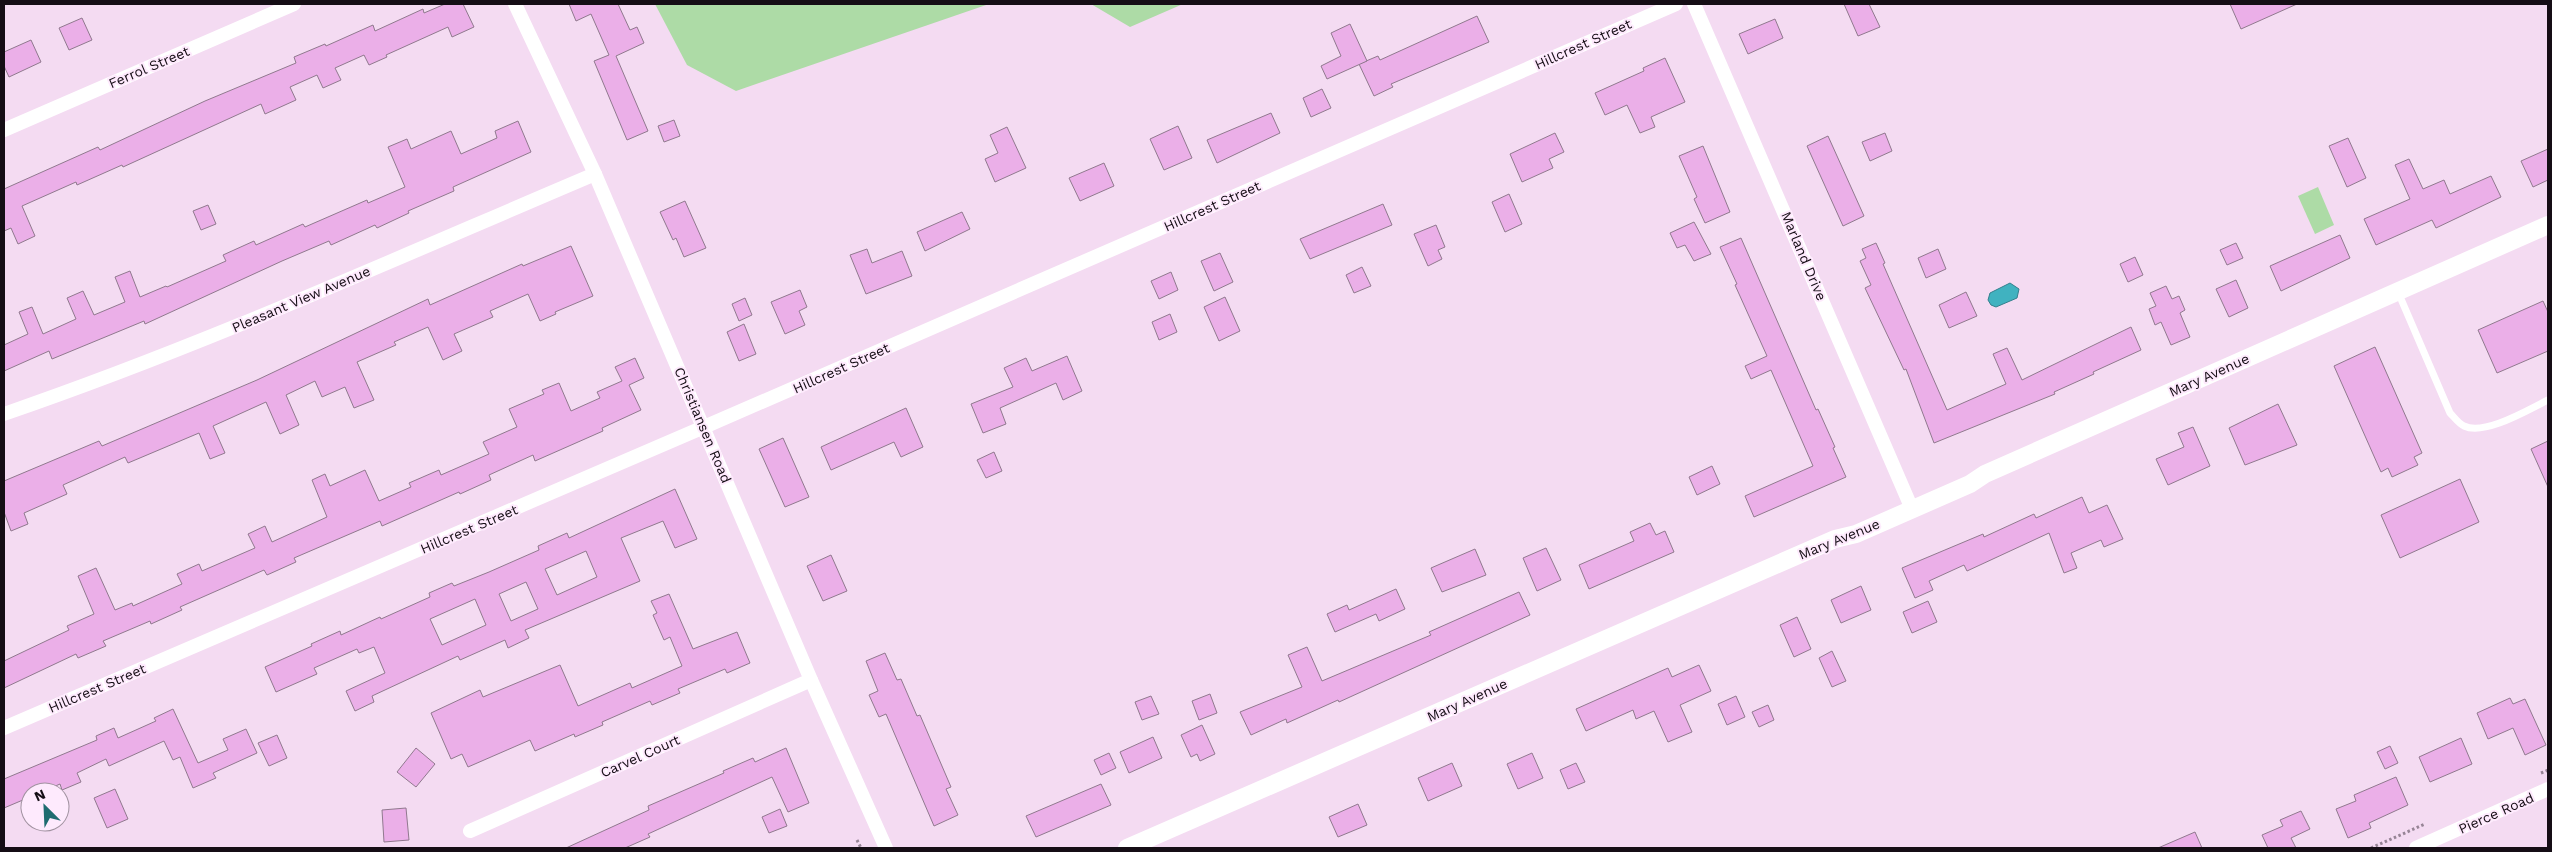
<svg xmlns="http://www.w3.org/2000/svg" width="2552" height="852" font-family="'Work Sans',sans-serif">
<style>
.green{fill:#addba6}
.water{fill:#40b2c0;stroke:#33808d}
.building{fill:#ebafe8;stroke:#90798e;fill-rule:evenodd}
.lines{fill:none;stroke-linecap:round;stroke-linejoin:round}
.path{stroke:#968495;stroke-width:3;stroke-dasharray:2.5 2.5;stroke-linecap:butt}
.service{stroke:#fff;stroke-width:7}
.minor{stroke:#fff;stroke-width:14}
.tertiary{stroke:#fff;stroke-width:18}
.labels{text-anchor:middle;stroke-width:4;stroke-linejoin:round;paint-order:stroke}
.street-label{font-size:14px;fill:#150d15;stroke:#feeafd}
</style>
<rect width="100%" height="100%" fill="#f4dbf2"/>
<g class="green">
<polygon points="655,4 989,4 736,91 687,65"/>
<polygon points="1091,4 1183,4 1130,27"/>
<polygon points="2318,187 2334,225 2315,234 2298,196"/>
</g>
<polygon class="water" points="2010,283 2019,289 2017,298 1996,307 1991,305 1988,300 1990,293"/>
<g class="building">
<polygon points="445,4 463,4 474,27 452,37 448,27 386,55 387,57 369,65 364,55 335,68 341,80 323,88 317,75 290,87 296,100 265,114 261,104 123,167 122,165 77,185 76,182 22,206 35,236 18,244 11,228 4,231 4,189 98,147 100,150 205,101 296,63 294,57 325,44 326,46 373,25 375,31 423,9 424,13"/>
<polygon points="569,4 618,4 630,30 637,27 644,43 616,56 648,131 627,140 594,61 609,55 591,14 576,21"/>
<polygon points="1844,4 1869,4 1880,27 1858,36"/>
<polygon points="2230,4 2297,4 2241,29"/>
<polygon points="1477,16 1489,42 1391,84 1393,87 1374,96 1359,64 1378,56 1380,60"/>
<polygon points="82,18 92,40 69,50 59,28"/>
<polygon points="1775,19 1783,38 1748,54 1739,34"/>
<polygon points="1350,24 1367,61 1327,79 1321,66 1341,56 1331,33"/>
<polygon points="31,40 41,62 9,77 4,66 4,52"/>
<polygon points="1665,58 1685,102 1651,117 1655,127 1640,133 1627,105 1605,115 1595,93 1644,71 1643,68"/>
<polygon points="1322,89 1331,108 1311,117 1303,98"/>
<polygon points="1271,113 1280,133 1217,163 1207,140"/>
<polygon points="674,120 680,136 664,142 658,126"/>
<polygon points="518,121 531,152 453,187 454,191 408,211 409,213 377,228 375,225 331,245 329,241 282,261 145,324 144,321 52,359 49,351 4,371 4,345 28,334 19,312 32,307 43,334 76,319 67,298 83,291 94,315 125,302 115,277 130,271 140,297 166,286 167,287 226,261 223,255 254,241 256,245 303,224 305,227 367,200 368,203 405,187 388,147 407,139 411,149 451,131 461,154 497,138 495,131"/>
<polygon points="1178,126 1192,158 1164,170 1150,139"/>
<polygon points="1007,127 1026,168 995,182 985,159 998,153 990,135"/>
<polygon points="1555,133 1564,152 1549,159 1553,168 1522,182 1510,154"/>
<polygon points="1885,133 1892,151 1870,161 1862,142"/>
<polygon points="1828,136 1864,216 1843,226 1807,146"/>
<polygon points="2348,138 2366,178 2347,187 2329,146"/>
<polygon points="1703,146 1730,212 1705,223 1694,199 1697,197 1679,156"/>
<polygon points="2548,149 2548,180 2533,187 2521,161"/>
<polygon points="2409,159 2423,189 2444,180 2450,194 2491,176 2501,197 2436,228 2432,220 2376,245 2364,219 2410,199 2395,165"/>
<polygon points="1104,163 1114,186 1080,201 1069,178"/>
<polygon points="1509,194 1522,224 1505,232 1492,202"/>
<polygon points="685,201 706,248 684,257 676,238 673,240 660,212"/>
<polygon points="1383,204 1392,225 1310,259 1300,239"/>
<polygon points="208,205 216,224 201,230 193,211"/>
<polygon points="962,212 970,229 925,251 917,232"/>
<polygon points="1694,222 1711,254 1694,261 1685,245 1677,248 1670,233"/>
<polygon points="1436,225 1445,247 1438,250 1442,259 1428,266 1414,234"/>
<polygon points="2340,235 2350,258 2281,291 2270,266"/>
<polygon points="1741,238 1816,410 1818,409 1835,447 1833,448 1846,477 1754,517 1745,496 1813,466 1771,370 1751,379 1745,366 1767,356 1735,285 1737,284 1720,247"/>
<polygon points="1876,243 1885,263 1883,264 1947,410 2006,384 1993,354 2007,348 2022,380 2131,327 2141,350 2093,372 2094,374 2054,392 2055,394 1934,443 1906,369 1904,370 1865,288 1871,285 1860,261 1866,258 1862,249"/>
<polygon points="2236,243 2243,258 2227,265 2220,250"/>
<polygon points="571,246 593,296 555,312 556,314 540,321 528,294 490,311 493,317 454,334 462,351 443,360 428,327 394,342 396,345 357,362 374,400 354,408 345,387 322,397 315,381 286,395 299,425 280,434 266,402 213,426 225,453 210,459 199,433 128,463 125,457 63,485 67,494 24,513 28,524 11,531 4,512 4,481 99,441 102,446 257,380 428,299 430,305 522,264 523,266"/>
<polygon points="867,249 872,263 902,251 912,276 866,294 850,255"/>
<polygon points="1938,249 1946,269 1926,278 1918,258"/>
<polygon points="1220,253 1233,282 1214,291 1201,261"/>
<polygon points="2135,257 2143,275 2128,282 2120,264"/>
<polygon points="1362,267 1371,286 1354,293 1346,275"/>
<polygon points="1171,272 1178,290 1159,299 1151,281"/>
<polygon points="2236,280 2248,308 2229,317 2216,289"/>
<polygon points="2166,286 2172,299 2179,296 2185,310 2180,313 2190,337 2171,345 2161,322 2155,325 2149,309 2156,306 2150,293"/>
<polygon points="800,290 807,307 799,311 805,325 785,334 771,302"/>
<polygon points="1966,292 1977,316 1949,328 1939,305"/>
<polygon points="1225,297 1240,331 1219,341 1204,307"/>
<polygon points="745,298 752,315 739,321 732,304"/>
<polygon points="2543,301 2548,312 2548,351 2497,373 2478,330"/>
<polygon points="1170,314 1177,332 1159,340 1152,322"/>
<polygon points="744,324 756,354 739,361 727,332"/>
<polygon points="2375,347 2422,453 2414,457 2418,465 2392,477 2388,468 2381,472 2334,366"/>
<polygon points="1067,356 1082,391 1063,400 1056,383 1000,408 1006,424 983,433 971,404 1013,387 1004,368 1026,358 1032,371"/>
<polygon points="635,358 644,378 629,385 641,410 602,428 603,431 535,461 533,455 489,475 491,480 460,494 459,492 382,526 380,521 294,558 296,562 267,575 264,570 180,607 182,610 151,624 150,621 103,641 106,646 78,658 76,654 4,688 4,661 69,630 67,626 94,614 78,576 96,568 115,610 132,603 133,606 182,584 177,574 199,564 202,571 255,548 248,534 265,526 272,542 327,517 312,480 325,474 330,486 365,470 379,501 411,487 409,483 439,470 441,475 489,454 483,442 517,427 509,409 544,394 542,390 559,383 571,411 600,398 597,392 622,381 615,367"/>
<polygon points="2278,404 2297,445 2245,465 2229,428"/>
<polygon points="906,408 923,447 901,457 894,442 831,470 821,447"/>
<polygon points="2193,427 2210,466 2168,485 2156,459 2184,447 2178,433"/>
<polygon points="783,438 809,497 785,507 759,449"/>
<polygon points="2548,441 2548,487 2531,449"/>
<polygon points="994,452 1002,471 986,478 977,460"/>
<polygon points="1712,466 1720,484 1697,495 1689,477"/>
<polygon points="2460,479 2479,522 2400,558 2381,515"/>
<path d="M 675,489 L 697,539 L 675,548 L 663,521 L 621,538 L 640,581 L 525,630 L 529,638 L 508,648 L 505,640 L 460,660 L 458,656 L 372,696 L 374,702 L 355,711 L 346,691 L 385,673 L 374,647 L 359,653 L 357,649 L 314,668 L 317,674 L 276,692 L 265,667 L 312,646 L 311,644 L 340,631 L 341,635 L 380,617 L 381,619 L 430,597 L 429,593 L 452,583 L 454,586 L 489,572 L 539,550 L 538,546 L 567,533 L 569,538 ZM 586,551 L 597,577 L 557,595 L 545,569 ZM 526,582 L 538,609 L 511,621 L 499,594 ZM 475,599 L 486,625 L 442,645 L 430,619 Z"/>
<polygon points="2082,497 2089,513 2107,505 2123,539 2104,547 2101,540 2071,553 2077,568 2064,573 2049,533 1967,571 1964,565 1929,581 1933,590 1915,598 1902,568 1983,534 1984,537 2034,514 2036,518"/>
<polygon points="1650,523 1656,535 1665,531 1674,552 1589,589 1579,565 1634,541 1630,532"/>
<polygon points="1546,548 1561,580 1537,591 1523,558"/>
<polygon points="1475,549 1486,575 1442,592 1431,568"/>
<polygon points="831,555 847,591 823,601 807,566"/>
<polygon points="1861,586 1871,610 1841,623 1831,600"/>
<polygon points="1396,589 1405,609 1379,621 1376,614 1335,632 1327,614 1347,605 1349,610"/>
<polygon points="1519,592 1530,615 1339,702 1338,700 1287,723 1286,719 1251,735 1240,712 1302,687 1288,655 1307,647 1322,681 1431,635 1429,632"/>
<polygon points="669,594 693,649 737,632 750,663 727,673 725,669 678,689 680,693 652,705 650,701 602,722 603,725 575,737 574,734 535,751 530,740 468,767 462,754 451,759 431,713 480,690 483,697 560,665 578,706 630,683 632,688 682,666 670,637 664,640 653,615 657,613 651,601"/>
<polygon points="1928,601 1937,622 1912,633 1903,612"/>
<polygon points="1797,617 1811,649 1794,657 1780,625"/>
<polygon points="1832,651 1846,681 1832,687 1819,658"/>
<polygon points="885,653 897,680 901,679 917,716 920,715 951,787 946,789 958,815 934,826 886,714 879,717 869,695 878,691 866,661"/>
<polygon points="1699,665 1711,691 1680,705 1692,732 1668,742 1654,711 1636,719 1633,710 1586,731 1576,709 1668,668 1672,677"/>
<polygon points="1210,694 1217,713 1199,720 1192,701"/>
<polygon points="1151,696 1159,714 1142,720 1135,702"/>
<polygon points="1736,696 1745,717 1727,725 1718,704"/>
<polygon points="2510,698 2513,704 2525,699 2546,745 2525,755 2513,728 2488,739 2477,713"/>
<polygon points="1768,705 1774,720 1759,727 1752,712"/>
<polygon points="173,709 198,763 228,750 223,739 246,729 257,753 213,773 216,778 193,788 180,757 173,760 164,741 109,766 106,759 77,773 81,782 62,790 60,784 42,792 30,792 30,797 4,808 4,779 97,740 96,736 114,728 118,738 156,721 154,718"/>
<polygon points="1202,725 1215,754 1200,761 1197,754 1191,757 1181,735"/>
<polygon points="277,735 287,758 269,766 258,743"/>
<polygon points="1153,737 1162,758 1129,773 1120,752"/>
<polygon points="2461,738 2472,764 2430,782 2419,757"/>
<polygon points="2390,746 2398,763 2385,769 2377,752"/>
<polygon points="416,748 435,764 416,787 397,772"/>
<polygon points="786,748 809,803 788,812 772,777 648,834 650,837 625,848 566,848 649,810 648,806 724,773 723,771 753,758 755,762"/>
<polygon points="1109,753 1116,768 1101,775 1094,760"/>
<polygon points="1532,753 1543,778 1518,789 1507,764"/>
<polygon points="1452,763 1462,786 1428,801 1418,778"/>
<polygon points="1576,763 1585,782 1568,789 1560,770"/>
<polygon points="2396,777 2408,805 2369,823 2371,828 2348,838 2336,809 2356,801 2354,795"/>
<polygon points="1101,784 1111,805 1036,837 1026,816"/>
<polygon points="115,789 128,819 107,828 94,798"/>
<polygon points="1358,804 1367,825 1338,837 1329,817"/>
<polygon points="406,808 409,840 384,842 382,810"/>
<polygon points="780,809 787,826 769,833 762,817"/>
<polygon points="2301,811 2310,829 2291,838 2296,848 2268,848 2262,835 2283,826 2280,820"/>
<polygon points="2195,832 2202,848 2158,848"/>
</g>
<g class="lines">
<g class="path">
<polyline points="2541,773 2548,770"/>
<polyline points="857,840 861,848"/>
<polyline points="2371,848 2425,824"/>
</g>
<path class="service" d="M 2398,292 L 2450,413 C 2454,417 2459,424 2464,426 C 2485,436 2529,409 2548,400"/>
<g class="minor">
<polyline points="515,4 595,174 811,680 886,848"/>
<polyline points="1694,4 1912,509"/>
<polyline points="4,130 294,4"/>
<path d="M 4,414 C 205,345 399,257 595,174"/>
<polyline points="4,728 704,427 1676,4"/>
<polyline points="470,831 811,680"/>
<polyline points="2416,848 2548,789"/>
</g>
<polyline class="tertiary" points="1127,848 1835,539 1856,534 1970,484 1985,474 2548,225"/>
</g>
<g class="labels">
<g class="street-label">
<text transform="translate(1583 44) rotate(-24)" y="5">Hillcrest Street</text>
<text transform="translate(149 67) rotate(-23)" y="5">Ferrol Street</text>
<text transform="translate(1212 206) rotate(-24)" y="5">Hillcrest Street</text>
<text transform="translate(1804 256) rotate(67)" y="5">Marland Drive</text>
<text transform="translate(301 299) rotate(-23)" y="5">Pleasant View Avenue</text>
<text transform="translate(841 368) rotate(-24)" y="5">Hillcrest Street</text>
<text transform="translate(2209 375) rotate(-24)" y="5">Mary Avenue</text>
<text transform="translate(703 425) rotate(67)" y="5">Christiansen Road</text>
<text transform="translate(469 529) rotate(-23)" y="5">Hillcrest Street</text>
<text transform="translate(1839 539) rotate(-22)" y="5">Mary Avenue</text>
<text transform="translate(97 688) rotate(-23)" y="5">Hillcrest Street</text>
<text transform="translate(1467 700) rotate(-24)" y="5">Mary Avenue</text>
<text transform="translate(640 756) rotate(-24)" y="5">Carvel Court</text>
<text transform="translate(2496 813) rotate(-24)" y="5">Pierce Road</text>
</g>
</g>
<rect width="2552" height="852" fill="none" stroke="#150d15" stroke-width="10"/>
<g transform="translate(45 807) rotate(336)"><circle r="24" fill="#feeafd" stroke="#a192a0"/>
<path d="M0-4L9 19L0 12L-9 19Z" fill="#1f6b70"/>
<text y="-8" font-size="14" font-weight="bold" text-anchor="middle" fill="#150d15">N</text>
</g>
</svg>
